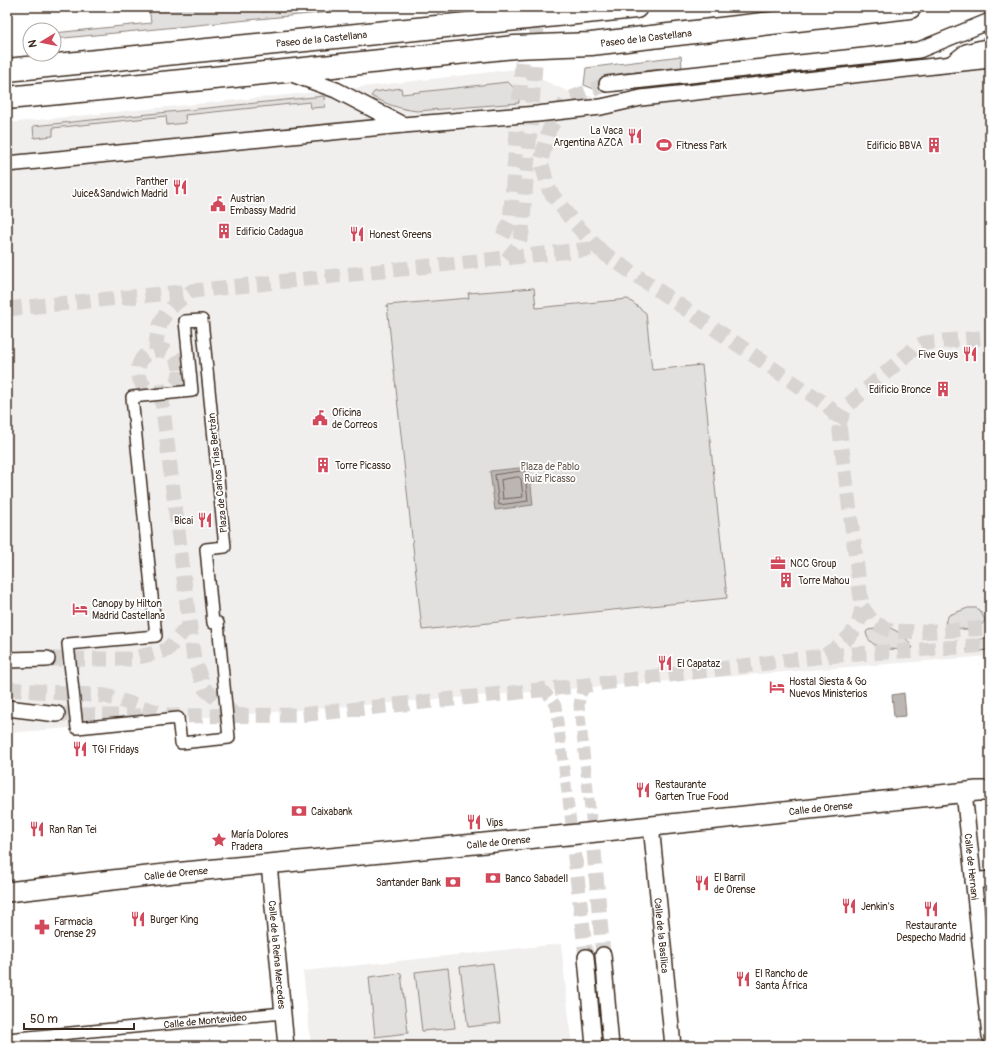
<svg xmlns="http://www.w3.org/2000/svg" width="997" height="1053" font-family="Pangolin,sans-serif">
<style>
.built{fill:#f1efee}
.green{fill:#e2e0de;stroke:#8e857e}
.water{fill:#bcb6b3;stroke:#887e77}
.lines{fill:none;stroke-linecap:round;stroke-linejoin:round}
.shore{stroke:#6f625a;stroke-width:1}
.pedestrian-tunnel{stroke:#d8d4d2;stroke-width:11;stroke-dasharray:11 5.5;stroke-linecap:butt}
.minor-tunnel{stroke:#d8d4d2;stroke-width:15;stroke-dasharray:15 8;stroke-linecap:butt}
.pedestrian-casing{stroke:#3b2a1e;stroke-width:14}
.minor-casing{stroke:#3b2a1e;stroke-width:18}
.tertiary-casing{stroke:#3b2a1e;stroke-width:22}
.trunk-casing{stroke:#3b2a1e;stroke-width:25}
.pedestrian{stroke:#fff;stroke-width:11}
.minor{stroke:#fff;stroke-width:15}
.tertiary{stroke:#fff;stroke-width:19}
.trunk{stroke:#fff;stroke-width:22}
.labels{text-anchor:middle;stroke-width:3.5;stroke-linejoin:round;paint-order:stroke}
.street-label{font-size:10px;fill:#3b2a1e;stroke:#fff}
.poi-label{font-size:10px;fill:#3b2a1e;stroke:#fff;text-anchor:start}
.park-label{font-size:10px;fill:#65584e;stroke:#fff}
</style>
<rect width="100%" height="100%" fill="#fff"/>
<filter id="ink" filterUnits="userSpaceOnUse"><feTurbulence type="fractalNoise" baseFrequency=".025" numOctaves="2"/><feDisplacementMap in="SourceGraphic" scale="8" xChannelSelector="R" yChannelSelector="G"/><feConvolveMatrix kernelMatrix="1 2 1 2 8 2 1 2 1" color-interpolation-filters="sRGB"/></filter>
<g filter="url(#ink)">
<g class="built">
<polygon points="990,60 990,656 7,733 7,123 336,90 518,69 574,94 605,98 641,98"/>
<polygon points="561,944 572,1046 311,1046 303,971"/>
</g>
<g class="green">
<polygon points="149,7 261,7 262,12 312,7 381,7 54,39 54,33 151,23"/>
<polygon points="681,56 682,67 624,73 602,77 604,93 584,85 586,68"/>
<path d="M 508,82 L 518,92 L 519,103 L 417,111 C 399,109 386,104 371,96 L 374,92 L 401,88 L 402,94 Z"/>
<polygon points="324,96 325,107 311,108 310,102 185,115 186,123 167,125 166,116 53,128 53,136 34,138 33,126"/>
<polygon points="534,288 536,308 628,299 646,313 652,370 702,365 727,598 422,630 387,305 469,298 468,293"/>
<path d="M 968,608 L 977,608 L 981,612 L 985,620 C 978,636 956,629 945,622 L 949,615 Z"/>
<path d="M 888,627 C 900,632 906,637 913,648 C 899,651 868,651 866,632 L 868,630 Z"/>
<path d="M 990,637 L 990,648 C 981,652 975,653 966,650 L 976,640 Z"/>
<polygon points="493,963 500,1023 468,1027 460,967"/>
<polygon points="448,968 455,1028 422,1031 415,972"/>
<polygon points="401,973 408,1033 375,1037 369,977"/>
</g>
<g class="water">
<polygon points="529,467 533,505 495,510 490,471"/>
<polygon points="904,693 906,716 894,717 892,695"/>
</g>
<g class="lines">
<g class="shore">
<polygon points="523,471 525,473 528,501 499,505 495,475"/>
<polygon points="519,477 521,479 523,497 503,499 501,480"/>
</g>
<g class="pedestrian-tunnel">
<polyline points="587,685 581,694 579,705 592,828"/>
<polyline points="542,689 551,698 556,706 572,831"/>
</g>
<g class="minor-tunnel">
<polyline points="503,236 510,222 524,38 522,7"/>
<polyline points="602,252 573,222 549,190 541,161 549,130 567,100 607,84"/>
<polyline points="507,259 518,246 522,233 537,40 536,8"/>
<polyline points="7,309 191,291"/>
<circle cx="159" cy="371" r="21"/>
<path d="M 156,350 C 156,320 168,307 192,291 L 591,249 L 602,252 L 828,406 L 834,413 L 839,424 L 862,607 C 861,612 860,618 858,623 C 852,638 836,648 824,656"/>
<polyline points="161,393 194,660 205,689 236,716"/>
<polyline points="839,424 843,413 847,406 916,347 924,343 990,337"/>
<polyline points="862,607 873,622 891,631 918,632 990,628"/>
<polyline points="47,659 131,659 167,650 190,624"/>
<polyline points="7,689 106,696 171,716 299,715 587,685 824,656 990,645"/>
<polyline points="57,714 113,716 156,716"/>
<polyline points="592,828 603,955"/>
<polyline points="572,831 586,957"/>
</g>
<g class="pedestrian-casing">
<g id="pedestrian">
<polygon points="202,320 225,547 206,549 213,623 218,623 229,738 181,743 178,718 77,728 68,644 156,636 132,397 192,391 185,321"/>
<path id="s1" d="M 7,1039 L 283,1013"/>
</g>
</g>
<g class="minor-casing">
<g id="minor">
<polyline points="952,63 966,52 990,46"/>
<polyline points="289,73 336,90 403,125"/>
<polyline points="607,84 919,50 990,21"/>
<polyline points="7,164 403,125 537,114 601,107 641,98 990,60"/>
<polyline points="7,660 47,659"/>
<polyline points="7,708 57,714"/>
<path id="s2" d="M 964,792 L 990,1036"/>
<path id="s3" d="M 651,825 L 673,1046"/>
<path id="s4" d="M 269,864 L 286,1046"/>
<polyline points="973,881 990,879"/>
<polyline points="603,955 611,1046"/>
<polyline points="586,957 594,1046"/>
</g>
</g>
<g class="tertiary-casing">
<g id="tertiary">
<path id="s5" d="M 7,892 L 174,873 L 578,834 L 940,795 L 977,791 L 990,791"/>
</g>
</g>
<g class="trunk-casing">
<g id="trunk">
<path id="s6" d="M 7,70 L 636,7"/>
<path id="s7" d="M 7,98 L 285,71 L 515,47 L 591,44 L 910,7"/>
</g>
</g>
<use href="#pedestrian" class="pedestrian"/>
<use href="#minor" class="minor"/>
<use href="#tertiary" class="tertiary"/>
<use href="#trunk" class="trunk"/>
</g>
</g>
<defs>
<g id="restaurant-bare" transform="scale(1.2)"><path d="M-5-6h1v4h1v-4h1v4h1v-4h1v5L-1.5 .5V6h-2V.5L-5-1ZM5-6V6H3V1.5H1.5Q1.5-4 5-6Z" fill="#d1495b" stroke="#fff" stroke-width="2.5" paint-order="stroke"/></g>
<g id="stadium-bare" transform="scale(1.2)"><path d="M0-5a6.5 5 0 1 0 0 10a6.5 5 0 1 0 0-10ZM-3.5-1.8h7v3.6h-7Z" fill="#d1495b" stroke="#fff" stroke-width="2.5" paint-order="stroke"/></g>
<g id="building-bare" transform="scale(1.2)"><path d="M-4-6H4V6H1V3H-1V6H-4ZM-2.5-4.3h1.7v1.8h-1.7ZM.8-4.3h1.7v1.8H.8ZM-2.5-1h1.7V.8h-1.7ZM.8-1h1.7V.8H.8Z" fill="#d1495b" stroke="#fff" stroke-width="2.5" paint-order="stroke"/></g>
<g id="civic-bare" transform="scale(1.2)"><path d="M-.6-6.5H3V-4.5H.6V-3L4-1V1h2V6H-6V1h2V-1L-.6-3ZM-1.2 2.5V6h2.4V2.5Z" fill="#d1495b" stroke="#fff" stroke-width="2.5" paint-order="stroke"/></g>
<g id="office-bare" transform="scale(1.2)"><path d="M-6-3h4V-5.5h4V-3h4V5H-6ZM-1-4.5V-3h2v-1.5ZM-6 0V1H6V0Z" fill="#d1495b" stroke="#fff" stroke-width="2.5" paint-order="stroke"/></g>
<g id="hotel-bare" transform="scale(1.2)"><path d="M-6-4.5h1.5V1H6V5H4.5V3h-9V5H-6ZM-4 0a1.8 1.8 0 1 1 3.6 0ZM.5 0V-2.5h3Q6-2.5 6 0Z" fill="#d1495b" stroke="#fff" stroke-width="2.5" paint-order="stroke"/></g>
<g id="bank-bare" transform="scale(1.2)"><path d="M-6-4H6V4H-6ZM0-2.3a2.3 2.3 0 1 0 0 4.6a2.3 2.3 0 1 0 0-4.6Z" fill="#d1495b" stroke="#fff" stroke-width="2.5" paint-order="stroke"/></g>
<g id="sight-bare" transform="scale(1.2)"><path d="M0-6L1.8-2.2L6-1.7L2.9 1.2L3.7 5.4L0 3.3L-3.7 5.4L-2.9 1.2L-6-1.7L-1.8-2.2Z" fill="#d1495b" stroke="#fff" stroke-width="2.5" paint-order="stroke"/></g>
<g id="pharmacy-bare" transform="scale(1.2)"><path d="M-2-6h4v4h4v4h-4v4h-4v-4h-4v-4h4Z" fill="#d1495b" stroke="#fff" stroke-width="2.5" paint-order="stroke"/></g>
</defs>
<g fill-rule="evenodd">
<use href="#restaurant-bare" x="635" y="136"/>
<use href="#stadium-bare" x="664" y="145"/>
<use href="#building-bare" x="934" y="145"/>
<use href="#restaurant-bare" x="180" y="187"/>
<use href="#civic-bare" x="218" y="204"/>
<use href="#building-bare" x="224" y="231"/>
<use href="#restaurant-bare" x="357" y="234"/>
<use href="#restaurant-bare" x="970" y="354"/>
<use href="#building-bare" x="943" y="389"/>
<use href="#civic-bare" x="320" y="418"/>
<use href="#building-bare" x="323" y="465"/>
<use href="#restaurant-bare" x="205" y="520"/>
<use href="#office-bare" x="778" y="563"/>
<use href="#building-bare" x="786" y="580"/>
<use href="#hotel-bare" x="80" y="609"/>
<use href="#restaurant-bare" x="665" y="663"/>
<use href="#hotel-bare" x="777" y="687"/>
<use href="#restaurant-bare" x="80" y="749"/>
<use href="#restaurant-bare" x="643" y="790"/>
<use href="#bank-bare" x="299" y="811"/>
<use href="#restaurant-bare" x="474" y="822"/>
<use href="#restaurant-bare" x="37" y="829"/>
<use href="#sight-bare" x="219" y="840"/>
<use href="#bank-bare" x="493" y="878"/>
<use href="#bank-bare" x="453" y="882"/>
<use href="#restaurant-bare" x="702" y="883"/>
<use href="#restaurant-bare" x="849" y="906"/>
<use href="#restaurant-bare" x="931" y="909"/>
<use href="#restaurant-bare" x="138" y="919"/>
<use href="#pharmacy-bare" x="42" y="927"/>
<use href="#restaurant-bare" x="743" y="979"/>
</g>
<g class="labels">
<g class="street-label">
<text dy="4" stroke="none"><textPath href="#s7" startOffset="642">Paseo de la Castellana</textPath></text>
<text dy="4" stroke="none"><textPath href="#s6" startOffset="316">Paseo de la Castellana</textPath></text>
<text transform="translate(217 473) rotate(-96)" y="4">Plaza de Carlos Trías Bertrán</text>
<text dy="4" stroke="none"><textPath href="#s5" startOffset="818">Calle de Orense</textPath></text>
<text dy="4" stroke="none"><textPath href="#s5" startOffset="494">Calle de Orense</textPath></text>
<text dy="4" stroke="none"><textPath href="#s2" startOffset="75">Calle de Hernani</textPath></text>
<text dy="4" stroke="none"><textPath href="#s5" startOffset="170">Calle de Orense</textPath></text>
<text dy="4" stroke="none"><textPath href="#s3" startOffset="111">Calle de la Basílica</textPath></text>
<text dy="4" stroke="none"><textPath href="#s4" startOffset="91">Calle de la Reina Mercedes</textPath></text>
<text dy="4" stroke="none"><textPath href="#s1" startOffset="199">Calle de Montevideo</textPath></text>
</g>
<g class="poi-label">
<text x="623" y="134" text-anchor="end">La Vaca<tspan x="623" dy="12">Argentina AZCA</tspan></text>
<text x="676" y="149">Fitness Park</text>
<text x="922" y="149" text-anchor="end">Edificio BBVA</text>
<text x="168" y="185" text-anchor="end">Panther<tspan x="168" dy="12">Juice&amp;Sandwich Madrid</tspan></text>
<text x="230" y="202">Austrian<tspan x="230" dy="12">Embassy Madrid</tspan></text>
<text x="236" y="235">Edificio Cadagua</text>
<text x="369" y="238">Honest Greens</text>
<text x="958" y="358" text-anchor="end">Five Guys</text>
<text x="931" y="393" text-anchor="end">Edificio Bronce</text>
<text x="332" y="416">Oficina<tspan x="332" dy="12">de Correos</tspan></text>
<text x="335" y="469">Torre Picasso</text>
<text x="193" y="524" text-anchor="end">Bicai</text>
<text x="790" y="567">NCC Group</text>
<text x="798" y="584">Torre Mahou</text>
<text x="92" y="607">Canopy by Hilton<tspan x="92" dy="12">Madrid Castellana</tspan></text>
<text x="677" y="667">El Capataz</text>
<text x="789" y="685">Hostal Siesta &amp; Go<tspan x="789" dy="12">Nuevos Ministerios</tspan></text>
<text x="92" y="753">TGI Fridays</text>
<text x="655" y="788">Restaurante<tspan x="655" dy="12">Garten True Food</tspan></text>
<text x="311" y="815">Caixabank</text>
<text x="486" y="826">Vips</text>
<text x="49" y="833">Ran Ran Tei</text>
<text x="231" y="838">María Dolores<tspan x="231" dy="12">Pradera</tspan></text>
<text x="714" y="881">El Barril<tspan x="714" dy="12">de Orense</tspan></text>
<text x="505" y="882">Banco Sabadell</text>
<text x="441" y="886" text-anchor="end">Santander Bank</text>
<text x="861" y="910">Jenkin's</text>
<text x="150" y="923">Burger King</text>
<text x="54" y="925">Farmacia<tspan x="54" dy="12">Orense 29</tspan></text>
<text x="931" y="929" text-anchor="middle">Restaurante<tspan x="931" dy="12">Despecho Madrid</tspan></text>
<text x="755" y="977">El Rancho de<tspan x="755" dy="12">Santa África</tspan></text>
</g>
<g class="park-label">
<text x="550" y="470">Plaza de Pablo<tspan x="550" dy="12">Ruiz Picasso</tspan></text>
</g>
</g>
<rect width="997" height="1053" fill="none" stroke="#fff" stroke-width="24"/>
<rect x="12" y="12" width="973" height="1029" fill="none" stroke="#3b2a1e" stroke-width="1.5" filter="url(#ink)"/>
<g transform="translate(42 42) rotate(260)"><circle r="19" fill="#ffffff" stroke="#b1aaa5"/>
<path d="M0-3L7 15L0 10L-7 15Z" fill="#d1495b"/>
<text y="-6" font-size="11" font-weight="bold" text-anchor="middle" fill="#3b2a1e">N</text>
</g>
<path d="M24 1023v6h110v-6" fill="none" stroke="#3b2a1e" stroke-width="2"/>
<text x="30" y="1023" font-size="12" fill="#3b2a1e" stroke="#ffffff" stroke-width="3" paint-order="stroke">50 m</text>
</svg>
